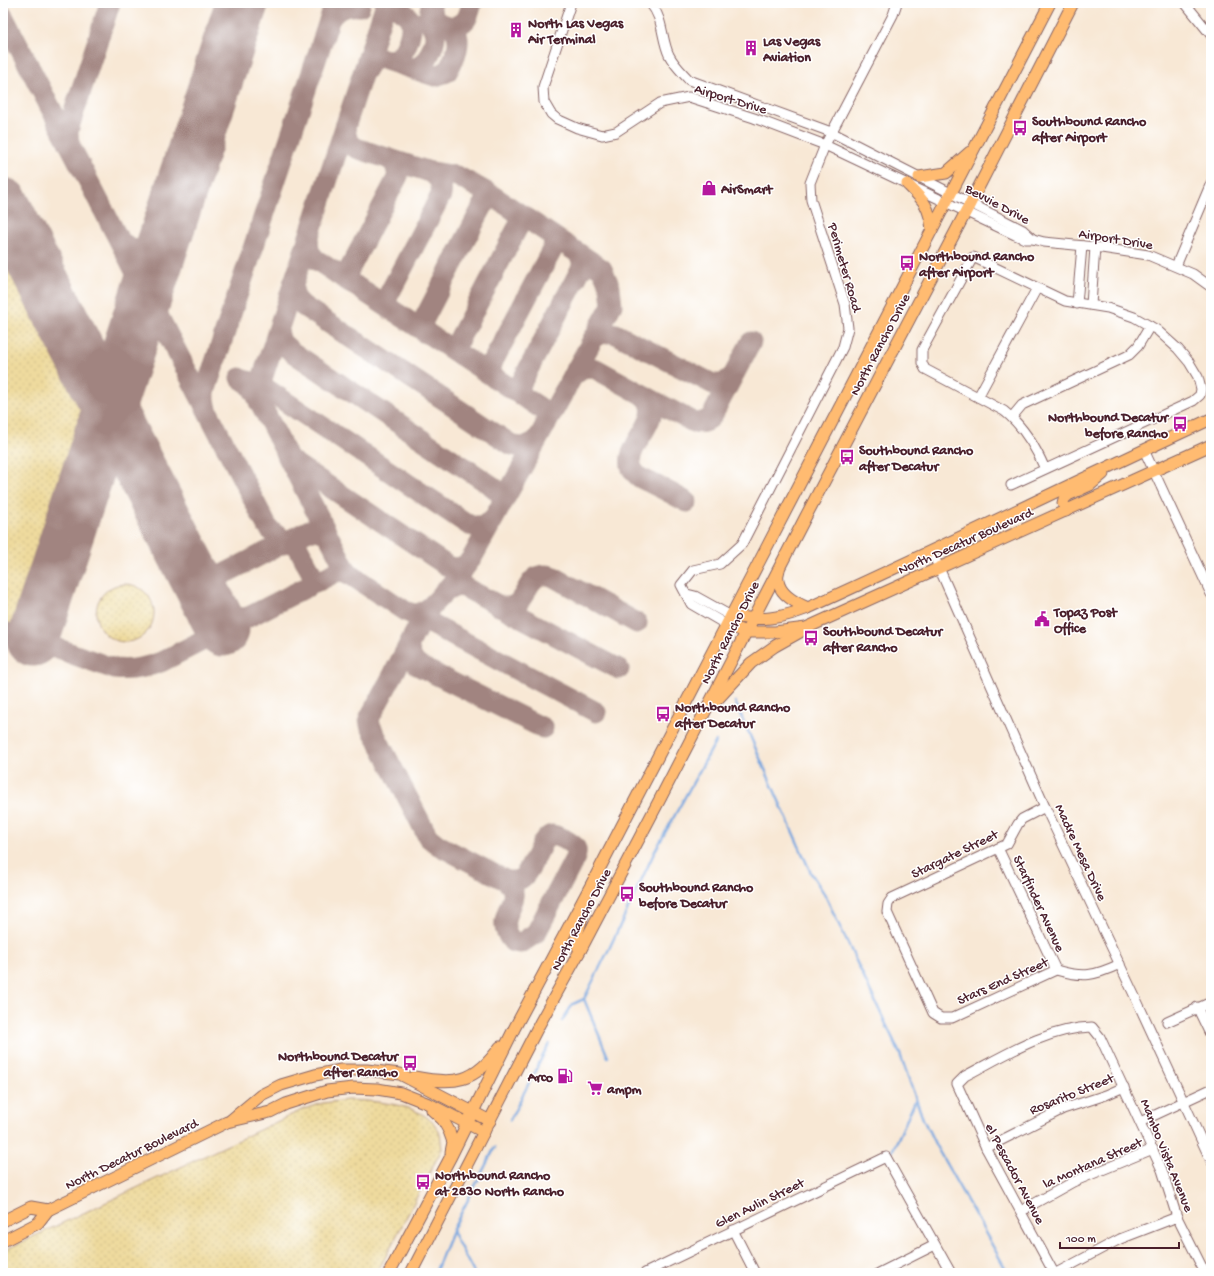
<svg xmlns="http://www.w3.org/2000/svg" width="1214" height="1276" font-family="'Gochi Hand',sans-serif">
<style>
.sand{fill:url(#sand-dots);stroke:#9c7c64}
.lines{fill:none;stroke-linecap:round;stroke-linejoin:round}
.stream{stroke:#75a4de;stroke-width:2.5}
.taxiway{stroke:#a18480;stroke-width:21}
.runway{stroke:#a18480;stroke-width:53}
.minor-casing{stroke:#876566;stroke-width:11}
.major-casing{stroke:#876566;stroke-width:13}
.minor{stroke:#fff;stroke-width:9}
.major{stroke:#ffbb71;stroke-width:11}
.labels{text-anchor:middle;stroke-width:3;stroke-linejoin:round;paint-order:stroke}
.poi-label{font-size:14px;font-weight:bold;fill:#4a1f2b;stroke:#fff;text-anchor:start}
.street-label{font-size:14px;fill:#4a1f2b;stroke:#fff}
</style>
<defs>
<pattern id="sand-dots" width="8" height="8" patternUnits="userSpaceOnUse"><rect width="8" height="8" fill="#eeda9e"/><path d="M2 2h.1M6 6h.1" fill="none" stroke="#cebb88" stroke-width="1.8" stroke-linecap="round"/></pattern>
</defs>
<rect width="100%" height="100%" fill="#fff"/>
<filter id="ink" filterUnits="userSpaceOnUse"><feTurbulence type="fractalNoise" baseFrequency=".025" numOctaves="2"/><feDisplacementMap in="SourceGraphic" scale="8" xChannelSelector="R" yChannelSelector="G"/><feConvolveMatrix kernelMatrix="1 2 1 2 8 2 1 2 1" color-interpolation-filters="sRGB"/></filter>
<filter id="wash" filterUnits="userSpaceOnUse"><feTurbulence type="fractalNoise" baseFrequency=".012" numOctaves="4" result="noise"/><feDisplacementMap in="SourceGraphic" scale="16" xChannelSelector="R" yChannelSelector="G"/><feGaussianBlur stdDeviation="0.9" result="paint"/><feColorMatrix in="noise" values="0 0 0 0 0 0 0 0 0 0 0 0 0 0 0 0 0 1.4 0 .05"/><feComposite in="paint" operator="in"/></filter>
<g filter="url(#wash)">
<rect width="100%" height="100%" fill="#f8e8d5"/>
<g class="sand">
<path d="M 3,237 L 94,411 L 26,616 C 19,623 13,629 3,625 Z"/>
<circle cx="125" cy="613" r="29"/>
<path d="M 347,1100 C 373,1101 422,1103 437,1128 C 441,1133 441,1143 442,1149 L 377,1273 L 3,1273 L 3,1251 L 304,1109 L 323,1103 Z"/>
</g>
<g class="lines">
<g class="stream">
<polyline points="735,702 811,873 825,895 900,1054 923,1119 936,1146 1008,1273"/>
<polyline points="562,1021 573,1004 584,999"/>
<polyline points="608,1057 584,999 609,949 655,851 716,741"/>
<polyline points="510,1120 549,1044"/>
<polyline points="892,1152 916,1099"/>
<polyline points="452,1231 474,1273"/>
<polyline points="435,1273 453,1229 495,1147"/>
</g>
<g class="taxiway">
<path d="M 432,3 L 430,9 L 436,22 L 452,27 C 468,23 468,17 472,3"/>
<path d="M 3,16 L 267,526 C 271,531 277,536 283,539 C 288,542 294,542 298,547 L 312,574 L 312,581 L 307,587"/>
<path d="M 329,20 C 337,8 345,5 360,6"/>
<path d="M 387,60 C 393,60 399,58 403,52 C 407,46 414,27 410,20 C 407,12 397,10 393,3"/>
<path d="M 411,68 C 416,68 420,67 423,64 C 428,60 436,41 435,35 C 434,28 431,24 427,19"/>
<path d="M 364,72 L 371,61 L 380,58 L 435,76 L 447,72 C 454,60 465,39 452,27"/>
<polyline points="69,144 68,132 70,124 110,3"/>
<polyline points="308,239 309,251 315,259 339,275 344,274 349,270 398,176 395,164 388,158"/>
<path d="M 119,240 C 136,256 152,250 167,235"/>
<polyline points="339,275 542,409 546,415 546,425"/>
<path d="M 293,284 C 293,295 295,299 303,306 L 512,445 C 523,449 528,446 537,440"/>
<path d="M 391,310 L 386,302 L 388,296 L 441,195 C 443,184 438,175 427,171"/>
<polyline points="278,331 281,342 292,352 492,486 499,492 503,501"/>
<polyline points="425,333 423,326 423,321 486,200 486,194 483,191"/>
<path d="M 593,339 C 600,333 607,331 616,334 L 713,384 L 723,384 L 733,376"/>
<polyline points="460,355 457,350 457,343 521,221 520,217 516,212"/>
<path d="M 573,376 C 581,369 586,366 596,369 L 645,396 C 671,421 610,452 638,476 C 641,479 647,481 651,483 C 663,489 675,495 687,502"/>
<polyline points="493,377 491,374 491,365 553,248 554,241 551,235"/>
<path d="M 240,378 L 249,384 L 254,391 L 345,568 L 351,575 L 405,611 C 410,613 415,615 420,613 C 432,610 465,568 473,556 L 612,305 L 610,287 L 602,269 L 490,194 L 457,176 L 427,171 L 356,148 C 347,142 346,137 345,127"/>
<path d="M 248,381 L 260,385 L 268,390 L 469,525 C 478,528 486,525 493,519"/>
<polyline points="522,396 520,389 520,385 582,267 582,260 578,253"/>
<path d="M 645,396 L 693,422 C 701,424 707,422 712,416 L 751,342"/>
<polyline points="259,402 258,393 260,385 386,3"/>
<polyline points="207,409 205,400 205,392 335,3"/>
<polyline points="291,461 449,567 458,568 467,564"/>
<path d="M 186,557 C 195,569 202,577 218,577 L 309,530 C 318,530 324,531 330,538"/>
<path d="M 443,593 C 451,589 454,585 464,587 L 619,669"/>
<path d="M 210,604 C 223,616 230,620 248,617"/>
<path d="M 433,605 L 422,619 L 394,673 L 371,715 L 369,719 L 370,725 L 428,837 L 438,845 L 505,880 C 530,899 488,915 513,942 L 521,943 L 536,933 L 575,858 C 579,847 573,844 564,839 C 561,838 556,835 552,835 C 548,836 545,839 542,843 C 540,849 537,854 534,860 C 527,873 522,885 505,880"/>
<path d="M 499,606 C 532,614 520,568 552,576 L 637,623"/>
<polyline points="412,614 596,712"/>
<path d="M 3,632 L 33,640 L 115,669 C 131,671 145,668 161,662 L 336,572 L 343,571 L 351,575"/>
<path d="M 409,644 C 408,653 412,659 417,665 L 543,728"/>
</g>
<g class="runway">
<polyline points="3,204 223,630"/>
<polyline points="33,640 242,3"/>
</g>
</g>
</g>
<g filter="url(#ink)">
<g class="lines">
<g class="minor-casing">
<g id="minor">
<polyline points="571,3 543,87 544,102 551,114 557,119 577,128 602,135 616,132 660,103 689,97 754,118 825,145 1015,235 1025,239 1033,239 1044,242 1095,247 1148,255 1193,274 1211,287"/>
<path d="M 650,3 C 664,19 661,38 669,55 C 674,65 682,72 689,80 L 831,132 L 1023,230 L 1033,239"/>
<polyline points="1185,3 1211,35"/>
<polyline points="1176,266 1211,183"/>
<polyline points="1077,304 1082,246"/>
<polyline points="1091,305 1095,247"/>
<polyline points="978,397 1037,288"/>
<polyline points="1012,417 1022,405 1129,355 1138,346 1150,326"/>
<polyline points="1144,450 1211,594"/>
<path d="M 1011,485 L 1193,401 L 1200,395 L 1201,389 L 1198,377 L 1189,362 L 1178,349 L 1157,330 L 1134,317 L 1108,308 L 1065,301 L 973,257 L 922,350 L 922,363 L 925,369 L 1004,411 C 1022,425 1036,448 1045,469"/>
<polyline points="932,552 1045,807 1137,1001 1211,1161"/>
<polyline points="687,594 695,596 731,616"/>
<polyline points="727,625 691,604 681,585 693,570 720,564 742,544 843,347 848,328 845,304 811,200 810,183 825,145 893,15 897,3"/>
<path d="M 1045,807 L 1022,819 L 1018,824 L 1007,844 L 892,898 L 888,904 L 887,912 L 933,1013 L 941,1018 L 952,1018 L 1056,970 C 1084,978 1094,976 1120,964"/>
<polyline points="998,848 1056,970"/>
<polyline points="1197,1007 1211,1036"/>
<polyline points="1167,1022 1211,1002"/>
<polyline points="1140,1122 1211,1089"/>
<polyline points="986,1148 1063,1109 1106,1095 1124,1087"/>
<polyline points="1021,1211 1073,1182 1153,1149"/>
<polyline points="733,1230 755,1273"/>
<polyline points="645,1273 886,1157 951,1273"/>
<polyline points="879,1273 935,1245"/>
<path d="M 1054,1273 L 986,1148 L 957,1084 L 965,1076 C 1005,1055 1047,1028 1092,1027 L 1100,1037 L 1162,1170 L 1177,1217 L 1205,1273"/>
<polyline points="1056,1273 1120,1239 1177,1217"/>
</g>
</g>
<g class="major-casing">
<g id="major">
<polyline points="919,177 946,173 970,152"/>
<path d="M 907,184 C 924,201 929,205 932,229"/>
<polyline points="1066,511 1063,503 1064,499 1068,495 1090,485 1103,474"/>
<path d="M 779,570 C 778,573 777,576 778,580 C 779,594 796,603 808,608"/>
<path d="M 731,616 C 762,621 779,619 808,608 C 943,547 1076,481 1211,419"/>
<polyline points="727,625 746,632 775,632 806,628 1211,445"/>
<polyline points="714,703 751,663 775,646 800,632"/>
<polyline points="581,949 578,947 576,939 586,903"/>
<path d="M 414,1077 C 455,1085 475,1083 500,1047"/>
<polyline points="432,1110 443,1120 449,1131 453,1142 451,1152"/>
<polyline points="231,1120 261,1095 281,1085 315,1075 341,1070 367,1070 400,1074 490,1121"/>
<polyline points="3,1221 31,1207 48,1210"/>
<polyline points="3,1241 38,1223 48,1210 227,1122 270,1112 286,1104 327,1091 353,1088 377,1089 401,1093 429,1104 484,1132"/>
<polyline points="389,1273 450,1158 514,1029 591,885 1050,3"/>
<polyline points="411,1273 540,1023 581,949 660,799 805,518 970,204 1073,3"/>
</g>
</g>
<use href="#minor" class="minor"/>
<use href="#major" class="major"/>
</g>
</g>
<defs>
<g id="building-bare" transform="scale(1.2)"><path d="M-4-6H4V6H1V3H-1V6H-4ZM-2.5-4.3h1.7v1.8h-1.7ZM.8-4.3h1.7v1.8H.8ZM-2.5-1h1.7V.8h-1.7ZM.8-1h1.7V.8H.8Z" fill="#b5179e" stroke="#fff" stroke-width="2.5" paint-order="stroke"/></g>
<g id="bus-bare" transform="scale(1.2)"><path d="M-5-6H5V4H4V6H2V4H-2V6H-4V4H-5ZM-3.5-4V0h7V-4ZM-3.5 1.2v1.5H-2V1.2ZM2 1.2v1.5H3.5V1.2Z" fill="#b5179e" stroke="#fff" stroke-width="2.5" paint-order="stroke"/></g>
<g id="shop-bare" transform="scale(1.2)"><path d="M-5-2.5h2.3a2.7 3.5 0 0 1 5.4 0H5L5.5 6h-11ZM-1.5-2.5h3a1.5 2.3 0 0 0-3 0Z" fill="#b5179e" stroke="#fff" stroke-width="2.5" paint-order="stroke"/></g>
<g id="civic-bare" transform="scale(1.2)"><path d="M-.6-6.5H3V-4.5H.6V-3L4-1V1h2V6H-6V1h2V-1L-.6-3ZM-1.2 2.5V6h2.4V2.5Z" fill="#b5179e" stroke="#fff" stroke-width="2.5" paint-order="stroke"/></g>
<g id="fuel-bare" transform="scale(1.2)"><path d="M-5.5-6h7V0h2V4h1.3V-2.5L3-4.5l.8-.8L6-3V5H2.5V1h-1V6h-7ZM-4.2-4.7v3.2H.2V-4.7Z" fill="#b5179e" stroke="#fff" stroke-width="2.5" paint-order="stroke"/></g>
<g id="supermarket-bare" transform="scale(1.2)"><path d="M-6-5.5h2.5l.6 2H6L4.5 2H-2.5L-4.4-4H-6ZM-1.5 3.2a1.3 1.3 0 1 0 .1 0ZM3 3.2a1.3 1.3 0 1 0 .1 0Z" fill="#b5179e" stroke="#fff" stroke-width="2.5" paint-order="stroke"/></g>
</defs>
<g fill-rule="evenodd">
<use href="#building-bare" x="516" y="30"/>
<use href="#building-bare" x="751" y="48"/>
<use href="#bus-bare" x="1020" y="128"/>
<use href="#shop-bare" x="709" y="188"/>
<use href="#bus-bare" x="907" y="263"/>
<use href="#bus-bare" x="1180" y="424"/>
<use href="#bus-bare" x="847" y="457"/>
<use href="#civic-bare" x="1042" y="619"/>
<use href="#bus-bare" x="811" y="638"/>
<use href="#bus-bare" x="663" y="714"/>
<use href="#bus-bare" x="627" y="894"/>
<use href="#bus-bare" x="410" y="1063"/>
<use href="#fuel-bare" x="565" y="1076"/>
<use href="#supermarket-bare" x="595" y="1088"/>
<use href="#bus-bare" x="423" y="1182"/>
</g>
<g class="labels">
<g class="poi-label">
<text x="528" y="27">North Las Vegas<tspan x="528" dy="16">Air Terminal</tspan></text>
<text x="763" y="45">Las Vegas<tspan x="763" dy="16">Aviation</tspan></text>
<text x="1032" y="125">Southbound Rancho<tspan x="1032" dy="16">after Airport</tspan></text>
<text x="721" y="193">AirSmart</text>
<text x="919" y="260">Northbound Rancho<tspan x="919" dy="16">after Airport</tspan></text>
<text x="1168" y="421" text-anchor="end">Northbound Decatur<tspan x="1168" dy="16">before Rancho</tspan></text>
<text x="859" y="454">Southbound Rancho<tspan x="859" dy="16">after Decatur</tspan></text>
<text x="1054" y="616">Topaz Post<tspan x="1054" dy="16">Office</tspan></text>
<text x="823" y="635">Southbound Decatur<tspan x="823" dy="16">after Rancho</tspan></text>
<text x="675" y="711">Northbound Rancho<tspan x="675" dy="16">after Decatur</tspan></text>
<text x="639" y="891">Southbound Rancho<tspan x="639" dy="16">before Decatur</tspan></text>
<text x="398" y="1060" text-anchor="end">Northbound Decatur<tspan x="398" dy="16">after Rancho</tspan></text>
<text x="553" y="1081" text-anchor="end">Arco</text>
<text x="607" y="1093">ampm</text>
<text x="435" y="1179">Northbound Rancho<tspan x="435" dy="16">at 2830 North Rancho</tspan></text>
</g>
<g class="street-label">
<text transform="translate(731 98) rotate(17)" y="5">Airport Drive</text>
<text transform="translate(998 203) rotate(28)" y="5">Bevvie Drive</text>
<text transform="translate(1116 238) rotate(9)" y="5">Airport Drive</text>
<text transform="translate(846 267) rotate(74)" y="5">Perimeter Road</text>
<text transform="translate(879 344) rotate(-62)" y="5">North Rancho Drive</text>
<text transform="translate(965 540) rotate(-24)" y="5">North Decatur Boulevard</text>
<text transform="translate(729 632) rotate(-63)" y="5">North Rancho Drive</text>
<text transform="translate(1082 852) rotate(65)" y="5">Madre Mesa Drive</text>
<text transform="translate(954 853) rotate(-26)" y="5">Stargate Street</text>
<text transform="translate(1040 903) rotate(65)" y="5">Starfinder Avenue</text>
<text transform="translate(580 919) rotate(-62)" y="5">North Rancho Drive</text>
<text transform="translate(1002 980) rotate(-24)" y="5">Stars End Street</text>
<text transform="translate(1071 1093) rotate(-22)" y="5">Rosarito Street</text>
<text transform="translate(131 1153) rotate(-26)" y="5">North Decatur Boulevard</text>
<text transform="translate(1168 1155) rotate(68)" y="5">Mambo Vista Avenue</text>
<text transform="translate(1092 1162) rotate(-24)" y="5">la Montana Street</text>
<text transform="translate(1016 1173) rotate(62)" y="5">el Pescador Avenue</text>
<text transform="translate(759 1202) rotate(-26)" y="5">Glen Aulin Street</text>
</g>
</g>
<rect width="1214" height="1276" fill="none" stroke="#fff" stroke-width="16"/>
<path d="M1060 1242v6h119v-6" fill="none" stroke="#4a1f2b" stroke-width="2"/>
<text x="1066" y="1242" font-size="12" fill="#4a1f2b" stroke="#ffffff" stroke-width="3" paint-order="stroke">100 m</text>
</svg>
